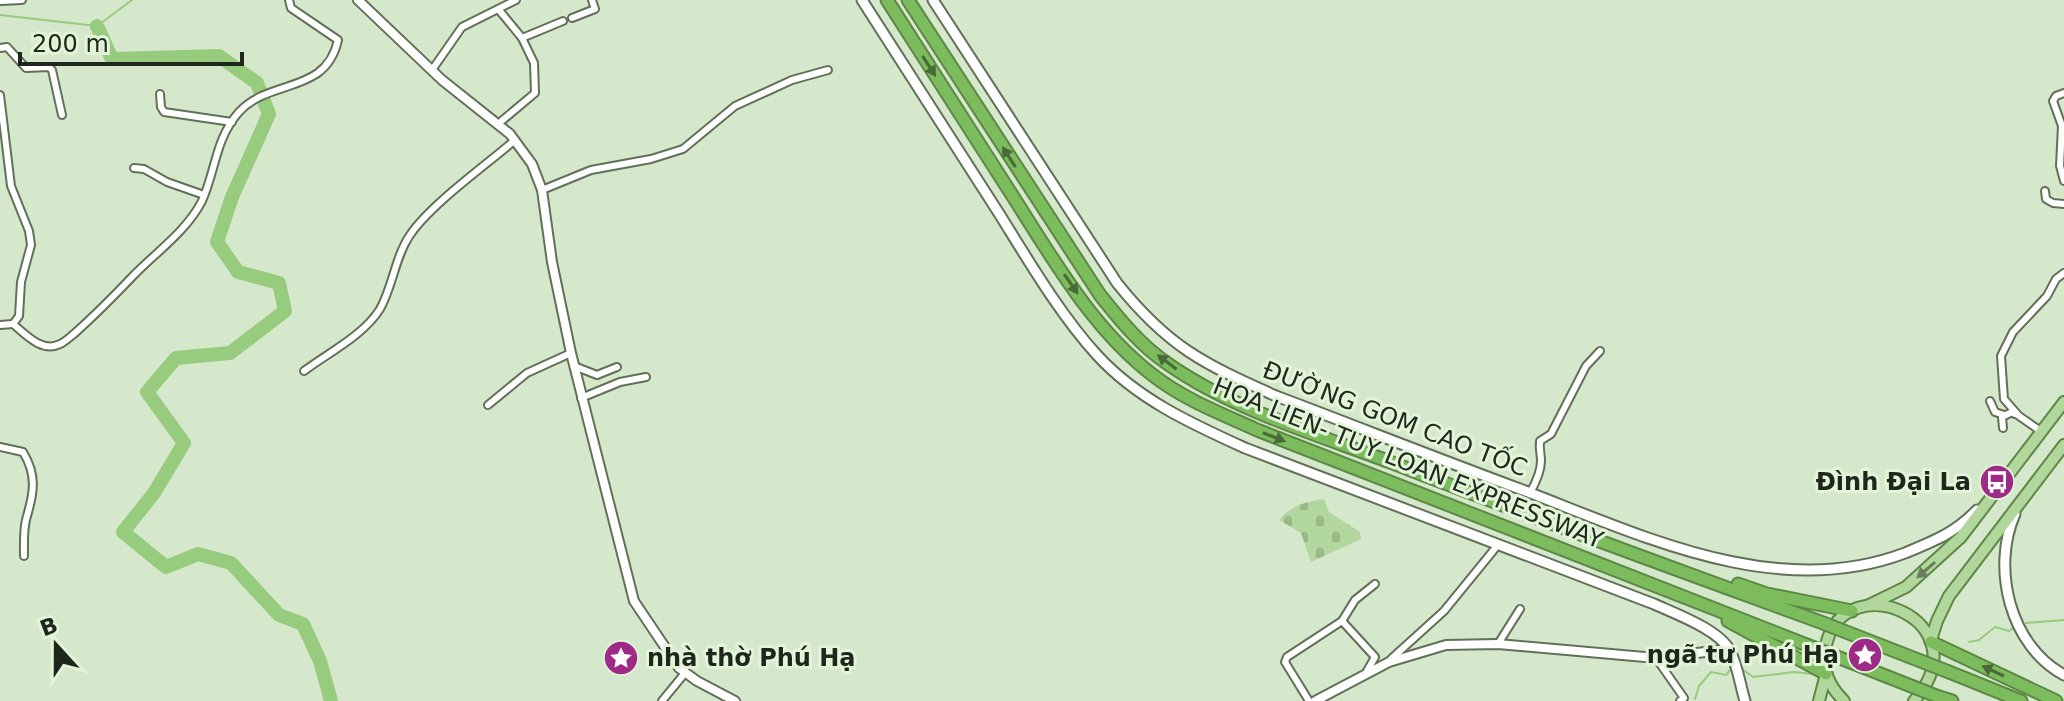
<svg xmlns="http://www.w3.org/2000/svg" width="2064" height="701" font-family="'DejaVu Sans',sans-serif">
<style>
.cemetery{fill:url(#cemetery-stones)}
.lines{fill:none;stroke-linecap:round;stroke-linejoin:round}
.stream{stroke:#97cb7e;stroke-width:2}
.river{stroke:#97cb7e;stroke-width:14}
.minor-casing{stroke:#607158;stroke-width:10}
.tertiary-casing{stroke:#607158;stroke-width:12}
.secondary-casing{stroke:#607158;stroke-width:13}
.primary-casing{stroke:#5c8846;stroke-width:14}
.motorway-casing{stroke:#5c8846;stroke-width:15}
.minor{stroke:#fff;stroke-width:6}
.tertiary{stroke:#fff;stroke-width:8}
.secondary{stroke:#fff;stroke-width:9}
.primary{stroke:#b1d79d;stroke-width:10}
.motorway{stroke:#7dbc5c;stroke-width:11}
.motorway-bridge-casing{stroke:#5c8846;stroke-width:15;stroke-linecap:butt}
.motorway-bridge{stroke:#7dbc5c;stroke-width:11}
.oneway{fill:#496a39}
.oneway2{fill:#687e5c}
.labels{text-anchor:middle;stroke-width:6;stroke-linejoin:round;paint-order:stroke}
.street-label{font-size:24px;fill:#1f261c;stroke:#e2f5d9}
.poi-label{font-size:24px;font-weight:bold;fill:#1f261c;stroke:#e2f5d9;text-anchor:end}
</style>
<defs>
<pattern id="cemetery-stones" width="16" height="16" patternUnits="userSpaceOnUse" patternTransform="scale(2)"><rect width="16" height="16" fill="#b1d79f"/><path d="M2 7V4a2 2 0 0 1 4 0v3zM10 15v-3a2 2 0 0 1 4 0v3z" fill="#98b888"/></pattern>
</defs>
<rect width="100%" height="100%" fill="#d5e8cc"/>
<path class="cemetery" d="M 1324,499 L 1329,512 L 1360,532 L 1361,539 L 1311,562 L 1301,533 L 1279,520 C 1292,505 1305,502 1324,499 Z"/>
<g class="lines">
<g class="stream">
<polyline points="0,15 97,26 132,0"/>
<polyline points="2026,623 2064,620"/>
<polyline points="1969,642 1979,640 1995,627 2009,631 2013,628"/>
<polyline points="1742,669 1753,677 1794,672 1812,674"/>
<polyline points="1695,699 1699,686 1711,672 1726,675 1731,669"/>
</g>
<polyline class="river" points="97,26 112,59 219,56 257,83 269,114 232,197 217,242 238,272 279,283 285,311 230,353 176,358 147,392 184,443 154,493 123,532 166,567 198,554 231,563 279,615 303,624 320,661 331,701"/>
<g class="minor-casing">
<g id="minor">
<polyline points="0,1 22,0"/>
<polyline points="499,10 522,38 563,21"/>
<polyline points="572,18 595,9 592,0"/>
<polyline points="0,48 7,47 26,68 49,67 52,70 62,115"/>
<polyline points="432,70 462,27 516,0"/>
<polyline points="2064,93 2056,96 2053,101 2062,126 2060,166 2064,181"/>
<polyline points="160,94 161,107 164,112 232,122"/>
<polyline points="0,95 11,186 29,231 31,245 21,282 19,316 13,324 0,325"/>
<polyline points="498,124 535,93 534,63 522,38"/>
<polyline points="134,168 144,169 167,182 204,195"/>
<polyline points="542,190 591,170 651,159 683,149 735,106 792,80 828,70"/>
<polyline points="2045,191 2046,199 2053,203 2064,204"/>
<path d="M 13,324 C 26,335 42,353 60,344 C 65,342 71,336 75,333 C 95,315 113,297 132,277 C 155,253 186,232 202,201 C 216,170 215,139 239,112 C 270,78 326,95 338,40 L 291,8 L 289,0"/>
<polyline points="574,366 597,375 617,367"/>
<path d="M 304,371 C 328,353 364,335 380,309 C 393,286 395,257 410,235 C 431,204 485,166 515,140"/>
<polyline points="581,398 620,382 646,377"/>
<polyline points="1990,401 1995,412 2004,415"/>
<polyline points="488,405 527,373 571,353"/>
<polyline points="2003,428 2002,417 2012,412 2015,414"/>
<polyline points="2042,432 2019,416 2004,399 2001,356 2013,332 2047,296 2056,279 2064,273"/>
<path d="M 0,447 L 23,452 C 37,475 34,492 27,516 C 23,528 24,543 24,556"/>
<path d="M 1530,493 C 1535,484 1541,472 1541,461 C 1541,454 1539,449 1540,441 L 1551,434 L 1586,366 L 1600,351"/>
<polyline points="1342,621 1375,657 1367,671"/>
<polyline points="1498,644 1520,609"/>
<polyline points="1656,658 1684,698 1680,701"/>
<polyline points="1391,659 1444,611 1497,546"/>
<polyline points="662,701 685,673"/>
<polyline points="1309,701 1285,662 1287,657 1342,621 1355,600 1375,584"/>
</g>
</g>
<g class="tertiary-casing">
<g id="tertiary">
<polyline points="358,0 442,80 510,134 532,164 542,190 552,262 571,353 634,601 679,668 697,681 735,701"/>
<polyline points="1315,701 1389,662 1446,645 1498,644 1656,658 1730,649"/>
</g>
</g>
<g class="secondary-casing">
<g id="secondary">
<path d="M 862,0 C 908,72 954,143 1000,215 C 1028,260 1061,316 1097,355 C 1137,399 1192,424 1245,448 L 1654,604 C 1676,614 1720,630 1730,651 C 1738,666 1740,685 1745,701"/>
<path d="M 933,0 L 1117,283 C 1168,347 1204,364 1276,396 C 1358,427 1439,459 1520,489 C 1641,535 1776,602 1905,553 C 1934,541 1955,533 1977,510"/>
<path d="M 2015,514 C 1991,568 2010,646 2064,675"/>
</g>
</g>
<g class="primary-casing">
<g id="primary">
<polyline points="1869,605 1906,587 1961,537 2064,402"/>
<polyline points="1931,640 1937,621 1949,596 2064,445"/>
<polyline points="1819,701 1826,674"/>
<path d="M 1844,701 C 1828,685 1821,668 1826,645 C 1845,563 1984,621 1914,701"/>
</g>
</g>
<g class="motorway-casing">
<g id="motorway">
<path d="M 887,0 C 929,65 970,130 1012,195 C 1053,259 1093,330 1154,376 C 1185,400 1222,414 1257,430 L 1812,647"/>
<path d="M 908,0 L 1100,295 C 1120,320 1141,346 1168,364 C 1234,410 1316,434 1390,462 C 1534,518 1678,570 1823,623"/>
<polyline points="1738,584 1767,594 1852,611"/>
<polyline points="1728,621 1826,674"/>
<polyline points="1931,642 2056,701"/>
<polyline points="1949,672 2021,701"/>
<polyline points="1939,697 1952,701"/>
</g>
</g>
<use href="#minor" class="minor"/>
<use href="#tertiary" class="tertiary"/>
<use href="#secondary" class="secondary"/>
<use href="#primary" class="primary"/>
<use href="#motorway" class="motorway"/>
<g class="motorway-bridge-casing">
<g id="motorway-bridge">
<polyline points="1823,623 1949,672"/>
<polyline points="1812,647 1939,697"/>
</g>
</g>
<use href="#motorway-bridge" class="motorway-bridge"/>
</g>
<defs><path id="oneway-solid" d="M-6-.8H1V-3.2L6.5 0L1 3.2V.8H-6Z" transform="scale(2)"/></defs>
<g class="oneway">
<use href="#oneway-solid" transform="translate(929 66) rotate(57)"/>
<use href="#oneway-solid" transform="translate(1009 157) rotate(-123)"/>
<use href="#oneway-solid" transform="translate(1071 284) rotate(55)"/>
<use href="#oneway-solid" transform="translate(1167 362) rotate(-143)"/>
<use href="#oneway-solid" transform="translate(1274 437) rotate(21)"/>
<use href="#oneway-solid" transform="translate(1993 671) rotate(-155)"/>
</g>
<use class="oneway2" href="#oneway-solid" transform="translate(1926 570) rotate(139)"/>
<defs>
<g id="bus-disc" transform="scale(1.8)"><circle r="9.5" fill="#9d2a86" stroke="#e2f5d9"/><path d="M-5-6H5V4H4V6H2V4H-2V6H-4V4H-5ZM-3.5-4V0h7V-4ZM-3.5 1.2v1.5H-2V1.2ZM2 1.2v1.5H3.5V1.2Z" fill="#fff"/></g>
<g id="sight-disc" transform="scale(1.8)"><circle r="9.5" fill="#9d2a86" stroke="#e2f5d9"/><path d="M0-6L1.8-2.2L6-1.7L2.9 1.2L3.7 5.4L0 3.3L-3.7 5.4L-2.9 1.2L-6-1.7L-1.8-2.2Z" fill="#fff"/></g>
</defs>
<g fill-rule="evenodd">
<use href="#bus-disc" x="1997" y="482"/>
<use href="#sight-disc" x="1865" y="655"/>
<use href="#sight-disc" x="621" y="658"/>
</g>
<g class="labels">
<g class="street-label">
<text transform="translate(1395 419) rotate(21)" y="8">ĐƯỜNG GOM CAO TỐC</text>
<text transform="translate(1408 463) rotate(22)" y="8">HOA LIEN- TUY LOAN EXPRESSWAY</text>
</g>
<g class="poi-label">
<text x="1971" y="490">Đình Đại La</text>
<text x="1839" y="663">ngã tư Phú Hạ</text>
<text x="647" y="666" text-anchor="start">nhà thờ Phú Hạ</text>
</g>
</g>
<g transform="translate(56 645) rotate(339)" stroke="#e2f5d9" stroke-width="6" paint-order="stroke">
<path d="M0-6L14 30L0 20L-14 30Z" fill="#1f261c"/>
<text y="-12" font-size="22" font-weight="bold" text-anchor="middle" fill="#1f261c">B</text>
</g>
<path d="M20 52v12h222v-12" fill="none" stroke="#1f261c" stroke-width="4"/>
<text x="32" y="52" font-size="24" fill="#1f261c" stroke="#e2f5d9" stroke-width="6" paint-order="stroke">200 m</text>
</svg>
